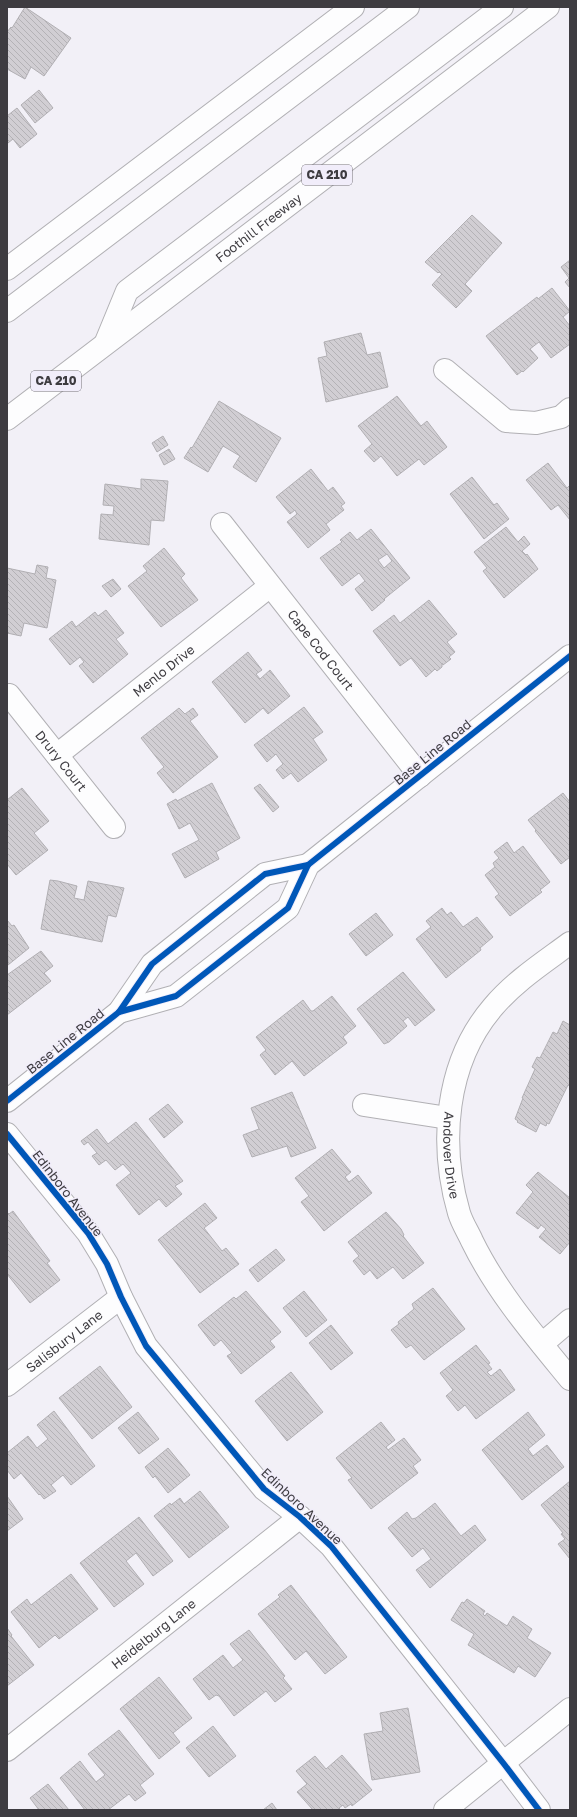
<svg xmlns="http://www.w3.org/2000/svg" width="577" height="1817" font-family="'Golos Text',sans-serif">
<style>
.building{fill:url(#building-back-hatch);stroke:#b1afb3;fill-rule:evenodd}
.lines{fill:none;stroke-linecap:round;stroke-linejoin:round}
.minor-casing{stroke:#b1b0b4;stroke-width:24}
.major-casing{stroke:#b1b0b4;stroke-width:24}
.highway-casing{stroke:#b1b0b4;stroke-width:24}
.minor{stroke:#fdfdfe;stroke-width:22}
.major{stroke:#fdfdfe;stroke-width:22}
.highway{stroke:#fdfdfe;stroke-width:22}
.cycleway-casing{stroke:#f1edfa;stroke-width:8}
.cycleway{stroke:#0057b8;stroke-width:6}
.labels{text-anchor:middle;stroke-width:3;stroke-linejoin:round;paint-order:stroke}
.shield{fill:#f1edfa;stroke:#747178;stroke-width:1}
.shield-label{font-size:12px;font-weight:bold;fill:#3e3c41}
.street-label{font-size:13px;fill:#3e3c41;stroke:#f1edfa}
</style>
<defs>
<pattern id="building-back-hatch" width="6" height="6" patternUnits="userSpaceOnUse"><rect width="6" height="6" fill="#d1ced3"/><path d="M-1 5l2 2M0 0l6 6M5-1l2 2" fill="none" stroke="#b4b2b6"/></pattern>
</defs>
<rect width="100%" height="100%" fill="#f2f0f7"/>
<g class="building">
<polygon points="25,7 71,38 44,76 31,67 25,79 7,69 7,32 11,27 12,28"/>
<polygon points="39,90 53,108 35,123 21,105"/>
<polygon points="17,108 37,134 20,148 13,139 8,143 7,141 7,116"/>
<polygon points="472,215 502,243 465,284 472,291 456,308 432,285 442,274 439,272 438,273 425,262"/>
<polygon points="570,260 570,288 565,282 569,278 561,267"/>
<polygon points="552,288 570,311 563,317 570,326 570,344 551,358 539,342 530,349 538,358 523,372 522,371 517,375 486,336 537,297 538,299"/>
<polygon points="361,333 367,355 380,352 388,387 326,402 318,358 327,356 324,342"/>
<polygon points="397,396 421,426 427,421 447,447 424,465 419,459 397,476 381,456 374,462 364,451 372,444 358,426"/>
<polygon points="219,401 281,438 256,482 233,467 240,456 223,446 208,472 184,458 191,447 192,448"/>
<polygon points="163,436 168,445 157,452 152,443"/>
<polygon points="169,449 175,459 164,465 159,455"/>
<polygon points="548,463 567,488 570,485 570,520 558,505 551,510 526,480"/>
<polygon points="311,469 328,491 333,487 345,503 341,506 344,510 326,524 330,530 308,548 287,522 297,514 295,510 290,514 276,497"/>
<polygon points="472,477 494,505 497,503 509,519 484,539 450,494"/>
<polygon points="141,479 168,481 164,521 151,520 149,545 99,539 101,514 113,515 114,506 103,505 105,484 141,489"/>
<polygon points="506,527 518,542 524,536 530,544 522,551 526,555 527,554 538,569 504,598 483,571 487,568 474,552"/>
<path d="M 371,529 L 410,578 L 384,599 L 385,600 L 372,611 L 355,589 L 365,581 L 359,573 L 342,586 L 320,558 L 342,542 L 340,540 L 350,532 L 357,540 ZM 387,554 L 392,561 L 384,568 L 378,560 Z"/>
<polygon points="164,548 185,574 181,578 198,600 161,627 128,586 147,571 143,566"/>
<polygon points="37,565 48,567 46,578 56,580 47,628 24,623 21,636 7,633 7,568 35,574"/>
<polygon points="113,579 121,589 111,597 102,586"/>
<polygon points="429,600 457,634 447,642 455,652 449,657 451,659 443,665 442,663 442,667 437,671 435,669 426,677 411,658 400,666 373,631 394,615 400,623"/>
<polygon points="106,610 124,633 116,639 128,654 93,683 79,666 84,662 80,657 70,665 49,639 72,621 76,627 95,612 98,616"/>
<polygon points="248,652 262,670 256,674 260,679 270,670 290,696 268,714 263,708 245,723 212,682"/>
<polygon points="304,707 323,732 313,739 327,760 298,782 291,773 283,779 276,770 283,764 276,754 267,762 254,745"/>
<polygon points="179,708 185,714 193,708 198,715 190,721 218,757 173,793 157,773 164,767 141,738"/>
<polygon points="212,783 240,838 216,852 219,859 185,878 172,854 199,840 190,823 179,829 167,804 176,799 177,801"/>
<polygon points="260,784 279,807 273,812 254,788"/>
<polygon points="22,788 49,821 34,833 48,850 16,875 7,864 7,800"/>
<polygon points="563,793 570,802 570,857 561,864 535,831 536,830 528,820"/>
<polygon points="507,842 514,853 523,846 550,882 540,890 542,892 510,916 495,897 499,894 485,875 495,867 493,863 499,858 494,852"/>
<polygon points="50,880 58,881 77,886 74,898 84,900 88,881 124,888 116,917 108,915 102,942 41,929"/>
<polygon points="442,908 447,915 451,912 463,927 477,917 493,937 480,948 481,950 446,978 416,939 431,927 426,921"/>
<polygon points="376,913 393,935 366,956 349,934"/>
<polygon points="7,920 12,926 14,925 29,948 8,965"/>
<polygon points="41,951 53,966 44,973 51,981 7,1015 7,975"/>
<polygon points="403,972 435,1010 415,1026 408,1017 403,1021 407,1026 389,1042 384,1044 357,1009"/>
<polygon points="332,996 356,1026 343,1037 347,1043 304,1076 292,1061 275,1075 260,1055 266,1050 256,1037 303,1000 311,1011 313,1011"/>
<polygon points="563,1021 570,1025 570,1086 568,1085 549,1124 547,1123 546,1126 540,1123 536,1132 517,1122 518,1121 515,1119 523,1098 522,1098 535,1069 532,1067 537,1057 540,1058 553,1032 557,1034"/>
<polygon points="292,1092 316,1148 291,1157 287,1146 252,1157 243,1135 259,1129 251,1108"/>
<polygon points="168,1104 183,1122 164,1138 149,1119"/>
<polygon points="136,1122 183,1181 175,1186 182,1194 166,1207 159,1199 139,1215 116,1185 131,1173 123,1164 115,1170 106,1160 99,1165 92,1156 97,1153 88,1142 84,1145 81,1141 97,1129 108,1144"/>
<polygon points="332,1149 351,1172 345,1177 349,1182 358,1175 372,1193 324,1231 301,1202 309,1196 295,1178"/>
<polygon points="538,1172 570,1198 570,1242 560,1254 539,1237 546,1229 541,1225 538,1229 516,1213 533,1192 526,1185"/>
<polygon points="205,1203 217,1218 204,1228 222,1251 226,1248 239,1264 200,1293 158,1240"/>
<polygon points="13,1211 50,1261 47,1263 60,1280 30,1303 7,1274 7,1212 9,1214"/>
<polygon points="386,1212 401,1229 404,1235 403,1236 424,1263 403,1279 393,1267 377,1279 370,1270 364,1275 353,1261 359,1256 348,1242"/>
<polygon points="276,1249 285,1260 258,1282 249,1270"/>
<polygon points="433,1288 465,1329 424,1360 411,1345 406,1348 391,1330 399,1324 398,1322 414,1309 412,1304"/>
<polygon points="246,1291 281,1332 270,1341 275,1347 241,1374 227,1356 232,1353 221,1340 214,1346 198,1325 234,1297 236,1299"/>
<polygon points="304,1291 327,1320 306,1337 283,1308"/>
<polygon points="331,1325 353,1353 331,1370 309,1343"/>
<polygon points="476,1345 490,1363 488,1364 492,1369 487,1372 491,1376 500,1369 515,1390 476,1419 465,1405 458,1411 446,1396 453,1390 440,1373"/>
<polygon points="100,1366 132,1407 92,1439 59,1398"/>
<polygon points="291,1372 323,1412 287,1441 255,1401"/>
<polygon points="54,1411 95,1466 71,1485 63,1475 51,1485 56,1491 44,1499 40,1494 39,1495 21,1473 14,1479 7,1470 7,1453 28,1436 37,1448 48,1439 37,1425"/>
<polygon points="138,1412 159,1439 139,1454 118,1428"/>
<polygon points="528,1412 545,1435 528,1449 533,1456 547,1445 564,1467 522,1500 482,1450"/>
<polygon points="381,1422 395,1440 386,1447 388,1450 404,1438 421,1460 413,1466 418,1473 371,1509 348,1480 352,1478 336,1458"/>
<polygon points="168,1448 190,1475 168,1493 155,1476 153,1478 145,1467"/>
<polygon points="570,1481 570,1559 558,1544 565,1539 561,1534 563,1533 541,1505"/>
<polygon points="200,1491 229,1527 189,1558 154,1516 170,1503 171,1505 180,1498 184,1504"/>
<polygon points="7,1496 23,1519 7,1531"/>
<polygon points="435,1503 461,1536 475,1525 486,1540 430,1588 416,1570 431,1559 423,1548 412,1557 388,1528 407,1512 412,1519 416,1518"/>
<polygon points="139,1517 173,1561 153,1576 136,1553 126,1561 144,1584 114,1607 80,1563"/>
<polygon points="71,1574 98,1609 59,1639 55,1635 39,1648 11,1612 27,1599 31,1605"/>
<polygon points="291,1585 347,1657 325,1674 306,1651 295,1660 258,1614 280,1597 278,1595"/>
<polygon points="467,1599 485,1611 483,1614 485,1616 487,1613 507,1626 513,1616 532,1629 527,1638 551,1653 535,1677 518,1666 514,1673 468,1645 474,1634 451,1620 462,1602 464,1603"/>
<polygon points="7,1628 12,1635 11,1636 34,1665 7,1686"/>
<polygon points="249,1630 285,1676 283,1678 292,1689 275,1702 266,1691 234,1716 219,1696 216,1695 209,1700 193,1679 223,1655 233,1668 243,1660 230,1644"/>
<polygon points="159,1677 192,1718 173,1733 180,1742 159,1759 120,1709"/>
<polygon points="408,1708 420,1772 372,1780 364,1734 383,1731 380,1713"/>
<polygon points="213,1726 236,1756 209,1777 186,1748"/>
<polygon points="119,1730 154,1774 140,1785 146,1793 135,1801 129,1794 108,1810 85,1810 60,1778 80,1761 96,1782 105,1775 88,1754"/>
<polygon points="342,1755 372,1790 352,1806 351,1804 345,1808 343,1805 339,1808 341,1810 313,1810 297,1792 307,1784 296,1771 315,1756 326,1769"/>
<polygon points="48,1784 69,1810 39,1810 30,1798"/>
<polygon points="272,1803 277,1810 263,1810"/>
</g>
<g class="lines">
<g class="minor-casing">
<g id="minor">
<polyline points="445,370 506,421 536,423 561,417 570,409"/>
<path id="s1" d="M 222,524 L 420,776"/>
<path id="s2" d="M 9,695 L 114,827"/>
<path id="s3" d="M 57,755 L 270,586"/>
<path id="s4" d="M 570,943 C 543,963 515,981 493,1007 C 445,1063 439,1144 459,1213 C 462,1223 468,1232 472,1241 C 497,1292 534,1335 570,1379"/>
<polyline points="364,1105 448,1118"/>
<polyline points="7,1134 88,1233 107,1264 121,1297 146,1346 264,1489 300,1517 331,1546 504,1764 539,1810"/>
<polyline points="542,1344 570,1320"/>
<path id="s5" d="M 7,1385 L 121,1297"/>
<path id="s6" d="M 7,1750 L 300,1517"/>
<polyline points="445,1810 570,1709"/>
</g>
</g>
<g class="major-casing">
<g id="major">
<polyline points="119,1012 176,996 288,908 308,865 570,656"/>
<polyline points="7,1101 119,1012 152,964 265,874 308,865"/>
</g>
</g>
<g class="highway-casing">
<g id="highway">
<polyline points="7,269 353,7"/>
<polyline points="7,311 408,7"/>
<polyline points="106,342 127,291 502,7"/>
<path id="s7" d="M 7,419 L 548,7"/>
</g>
</g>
<use href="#minor" class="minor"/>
<use href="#major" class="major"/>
<use href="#highway" class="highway"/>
<g class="cycleway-casing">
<g id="cycleway">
<polyline points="119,1012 176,996 288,908 308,865 570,656"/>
<polyline points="7,1101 119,1012 152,964 265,874 308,865"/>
<polyline points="7,1134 88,1233 107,1264 121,1297 146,1346 264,1489 300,1517 331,1546 504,1764 539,1810"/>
</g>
</g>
<use href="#cycleway" class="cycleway"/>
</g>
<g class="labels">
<g class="shield">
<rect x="302" y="165" width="50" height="20" rx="3"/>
<rect x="31" y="371" width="50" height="20" rx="3"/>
</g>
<g class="shield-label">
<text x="327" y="179">CA 210</text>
<text x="56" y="385">CA 210</text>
</g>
<g class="street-label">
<text dy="5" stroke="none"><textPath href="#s7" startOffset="316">Foothill Freeway</textPath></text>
<text dy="5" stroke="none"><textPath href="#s1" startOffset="160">Cape Cod Court</textPath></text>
<text dy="5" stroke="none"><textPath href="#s3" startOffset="136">Menlo Drive</textPath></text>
<text transform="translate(432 752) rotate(-39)" y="5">Base Line Road</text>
<text dy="5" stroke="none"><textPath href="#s2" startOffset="84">Drury Court</textPath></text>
<text transform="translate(65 1041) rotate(-39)" y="5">Base Line Road</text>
<text dy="5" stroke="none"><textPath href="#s4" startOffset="259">Andover Drive</textPath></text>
<text transform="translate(68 1193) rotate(52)" y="5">Edinboro Avenue</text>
<text dy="5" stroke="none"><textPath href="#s5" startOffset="72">Salisbury Lane</textPath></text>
<text transform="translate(302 1506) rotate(43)" y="5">Edinboro Avenue</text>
<text dy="5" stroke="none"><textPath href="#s6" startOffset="187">Heidelburg Lane</textPath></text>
</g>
</g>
<rect width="577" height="1817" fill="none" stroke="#3e3c41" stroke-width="16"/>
</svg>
